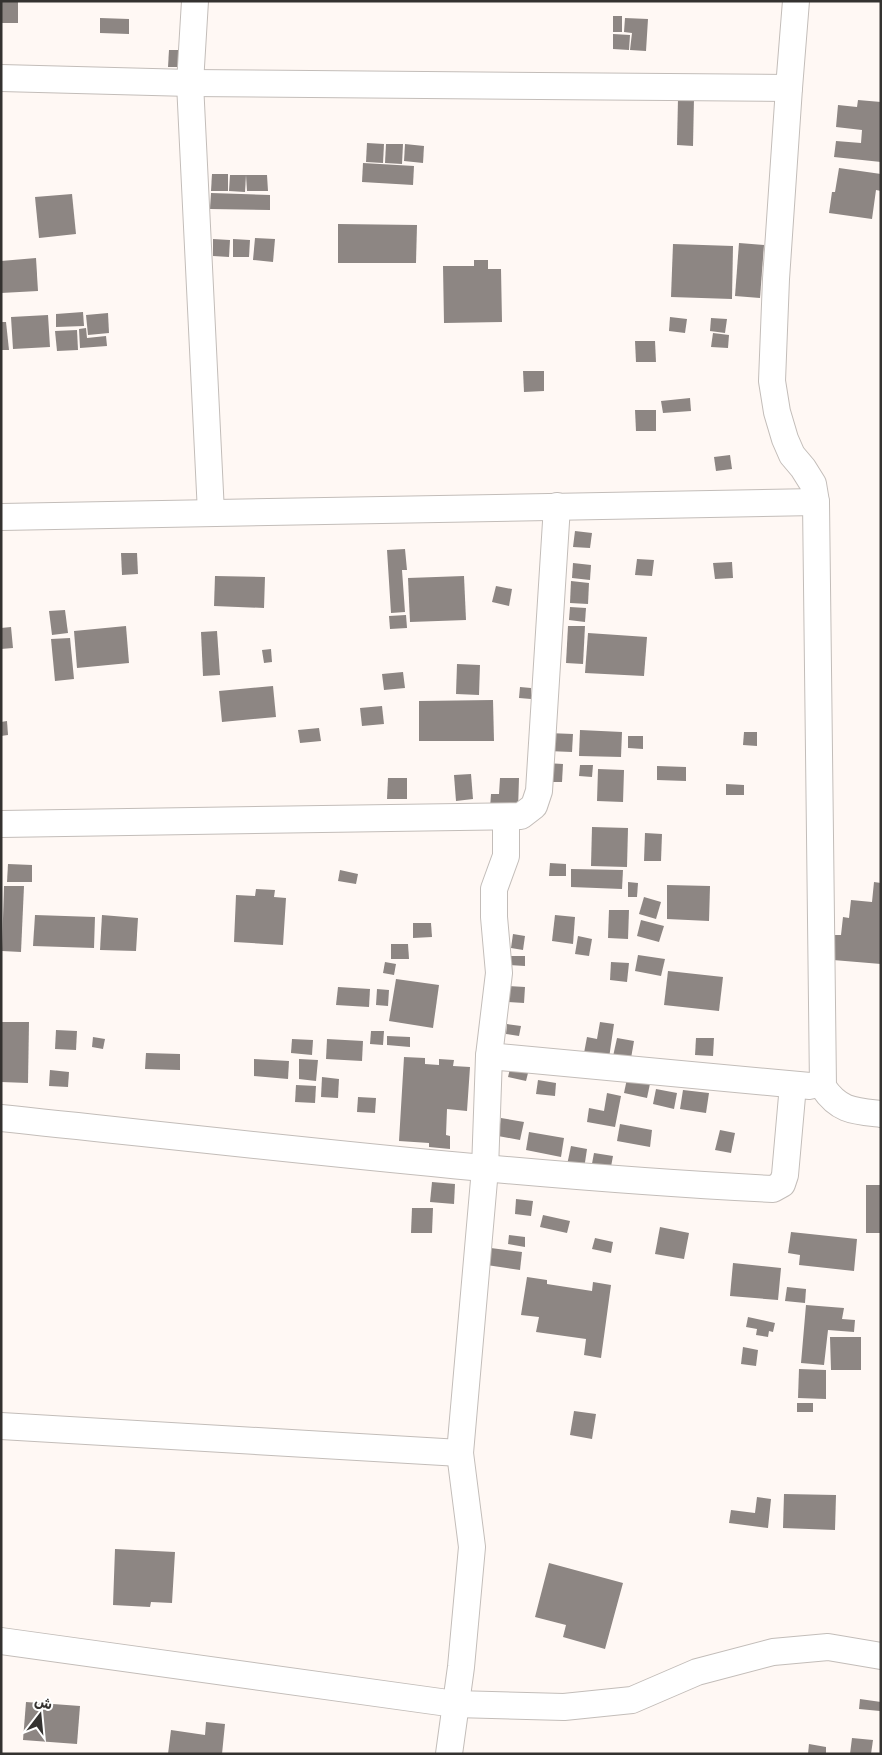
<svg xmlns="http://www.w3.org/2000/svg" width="882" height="1755" font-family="Rubik,Vazirmatn,sans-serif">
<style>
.building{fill:#8d8683}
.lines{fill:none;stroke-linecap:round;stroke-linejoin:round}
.minor-casing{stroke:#c3bdb9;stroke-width:28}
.minor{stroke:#fff;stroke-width:26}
</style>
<rect width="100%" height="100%" fill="#fff8f4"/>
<g class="building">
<rect x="1" y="2" width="17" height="21"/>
<rect x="613" y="16" width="9" height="16"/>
<polygon points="100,18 129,19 129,34 100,33"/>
<polygon points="625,18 648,19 646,51 630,50 632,33 624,32"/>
<polygon points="613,34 630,35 629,50 613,49"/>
<polygon points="169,50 185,50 185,67 168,67"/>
<polygon points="678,98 694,98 693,146 677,145"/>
<polygon points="858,100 881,102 881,162 834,157 836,141 861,143 862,130 836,127 838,105 857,107"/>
<polygon points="367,143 384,144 383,163 366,162"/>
<polygon points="386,144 403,144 402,164 385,163"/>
<polygon points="405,144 424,146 423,163 404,161"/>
<polygon points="363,163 414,166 413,185 362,182"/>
<polygon points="839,168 881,174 881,191 876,190 872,219 829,213 832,192 835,192"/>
<polygon points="212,174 228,174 228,191 211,191"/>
<polygon points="230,175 246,175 245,192 229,191"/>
<polygon points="246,175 267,175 268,191 247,191"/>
<polygon points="211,193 270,195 270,210 210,209"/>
<polygon points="72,194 76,234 39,238 35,197"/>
<polygon points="338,224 417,225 416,263 338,263"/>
<polygon points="255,238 275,239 273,262 253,260"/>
<polygon points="213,239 230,240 229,257 213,256"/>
<polygon points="233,239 250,240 249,257 233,257"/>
<polygon points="739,243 764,245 760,298 735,296"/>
<polygon points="673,244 733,246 732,299 671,297"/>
<polygon points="36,258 38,291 1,293 1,261"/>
<polygon points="474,260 488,260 488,269 501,269 502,322 444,323 443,266 474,266"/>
<polygon points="83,312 84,326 56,327 56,314"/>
<polygon points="108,313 109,333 88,335 86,315"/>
<polygon points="48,315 50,347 13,349 11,317"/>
<polygon points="670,317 687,319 685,333 669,331"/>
<polygon points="711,318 727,319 725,333 710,331"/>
<polygon points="1,322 6,322 9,350 1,350"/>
<polygon points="86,328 87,338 106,336 107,346 80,348 79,329"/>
<polygon points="77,330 78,350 57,351 55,331"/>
<polygon points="713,333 729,335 728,348 711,347"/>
<polygon points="635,341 655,341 656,362 636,362"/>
<polygon points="523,371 544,371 544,391 524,392"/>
<polygon points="690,398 691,411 663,413 661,401"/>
<polygon points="635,410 656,410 656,431 636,431"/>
<polygon points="730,455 732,469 716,471 714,457"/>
<polygon points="575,531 592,533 590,548 573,547"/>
<polygon points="405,549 407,570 402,570 405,612 391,613 387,550"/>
<polygon points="121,553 137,553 138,574 122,575"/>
<polygon points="637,559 654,560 652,576 635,575"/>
<polygon points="732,562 733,578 715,579 713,563"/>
<polygon points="573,563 591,565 590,580 572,578"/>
<polygon points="215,576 265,577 264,608 214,606"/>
<polygon points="464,576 466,620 410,622 408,578"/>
<polygon points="571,581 589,583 588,604 570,603"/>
<polygon points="496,586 512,589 509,606 492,602"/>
<polygon points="570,607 586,608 585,622 569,620"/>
<polygon points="65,610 68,633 52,635 49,611"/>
<polygon points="406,615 407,628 390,629 389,616"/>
<polygon points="126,626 129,663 77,668 74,631"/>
<polygon points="568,626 585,626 583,664 566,663"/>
<polygon points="11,627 13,648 1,649 1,628"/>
<polygon points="217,631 220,675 203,676 201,632"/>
<polygon points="588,633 647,637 644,676 585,673"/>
<polygon points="70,638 74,679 55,681 51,639"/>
<polygon points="271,649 272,662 264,663 262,650"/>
<polygon points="457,664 480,665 479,695 456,694"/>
<polygon points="403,672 405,688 384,690 382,674"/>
<polygon points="273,686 276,717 222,722 219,691"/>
<polygon points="520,687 531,688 531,699 519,698"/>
<polygon points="493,700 494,741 419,741 419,701"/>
<polygon points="382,706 384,724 362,726 360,708"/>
<polygon points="7,721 8,735 1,736 1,722"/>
<polygon points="319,728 321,741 300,743 298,730"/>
<polygon points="580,730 622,732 621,757 579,756"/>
<polygon points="744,732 757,732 757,746 743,745"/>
<polygon points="548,733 573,734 572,752 548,751"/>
<polygon points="628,736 643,736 643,749 628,748"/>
<polygon points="546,763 563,764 562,782 545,782"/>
<polygon points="580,765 593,765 592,777 579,776"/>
<polygon points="657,766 686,767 686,781 657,780"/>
<polygon points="598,769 624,770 623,802 597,801"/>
<polygon points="471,774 473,799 456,801 454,775"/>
<polygon points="388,778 407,778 407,799 387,799"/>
<polygon points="500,778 519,778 518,810 490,808 491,794 499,794"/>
<polygon points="726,784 744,785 744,795 726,795"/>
<polygon points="592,827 628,828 627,867 591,866"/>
<polygon points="645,833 662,834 661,861 644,861"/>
<polygon points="550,863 566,864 566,876 549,876"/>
<polygon points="8,864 32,865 32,882 7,882"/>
<polygon points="571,869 623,870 622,889 571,887"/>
<polygon points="340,870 358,874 356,884 338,881"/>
<polygon points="628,882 638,883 637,897 628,897"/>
<polygon points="874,882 881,883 881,964 833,960 835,935 841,935 843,917 849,918 851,900 872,902"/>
<polygon points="667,885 710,886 709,921 667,919"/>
<polygon points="4,886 24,886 21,952 2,951"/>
<polygon points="256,889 275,890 274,897 286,898 283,945 234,942 236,895 255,896"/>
<polygon points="644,897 661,902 656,919 639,914"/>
<polygon points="609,910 629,910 628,939 608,938"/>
<polygon points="35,915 95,917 94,948 33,946"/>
<polygon points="102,915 138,918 136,951 100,950"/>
<polygon points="555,915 575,917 573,944 552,941"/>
<polygon points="641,920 664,926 659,942 637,936"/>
<polygon points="413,923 431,923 432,937 413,938"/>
<polygon points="513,934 525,936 523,950 511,948"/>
<polygon points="578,936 592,939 589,956 575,954"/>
<polygon points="391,944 408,944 409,959 391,959"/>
<polygon points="638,955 665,959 661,976 635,971"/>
<polygon points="509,956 525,956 525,966 509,965"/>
<polygon points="385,962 396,964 394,975 383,973"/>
<polygon points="611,962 629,963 627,982 610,980"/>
<polygon points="668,971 723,977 719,1011 664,1005"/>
<polygon points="396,979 439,985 433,1028 389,1021"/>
<polygon points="508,986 525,987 524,1003 508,1002"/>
<polygon points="338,987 370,989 369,1007 336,1005"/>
<polygon points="377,989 389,990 388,1006 376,1005"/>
<polygon points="1,1022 29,1022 28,1083 1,1082"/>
<polygon points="600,1022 614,1024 609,1058 584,1053 587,1037 597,1039"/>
<polygon points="507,1024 521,1026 519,1036 506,1034"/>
<polygon points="56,1030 77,1031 76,1050 55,1049"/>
<polygon points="371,1031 384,1031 383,1045 370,1044"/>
<polygon points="387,1036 410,1037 410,1047 387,1045"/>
<polygon points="93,1037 105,1039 103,1049 92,1047"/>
<polygon points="617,1038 634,1041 630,1064 612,1061"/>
<polygon points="696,1038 714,1038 713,1056 695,1055"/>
<polygon points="292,1039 313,1040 312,1055 291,1053"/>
<polygon points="327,1039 363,1041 362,1061 326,1059"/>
<polygon points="146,1053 180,1054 180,1070 145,1069"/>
<polygon points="404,1057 425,1058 425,1064 439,1065 439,1059 454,1060 453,1066 470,1067 467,1111 447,1109 446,1135 450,1136 450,1149 429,1147 429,1143 399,1141"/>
<polygon points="254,1059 289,1061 288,1079 254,1076"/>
<polygon points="299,1059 318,1060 316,1081 299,1079"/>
<polygon points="512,1061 530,1065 526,1081 508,1077"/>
<polygon points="50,1070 69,1072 68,1087 49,1086"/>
<polygon points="628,1074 651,1079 647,1098 624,1093"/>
<polygon points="322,1077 339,1079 338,1098 321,1097"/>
<polygon points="538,1080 556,1083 555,1096 536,1094"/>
<polygon points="296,1085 316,1086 315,1103 295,1102"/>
<polygon points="656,1089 677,1093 674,1109 653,1104"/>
<polygon points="683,1090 709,1093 706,1113 680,1109"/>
<polygon points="607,1093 621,1096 615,1127 587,1122 589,1108 604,1111"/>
<polygon points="358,1097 376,1098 375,1113 357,1112"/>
<polygon points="501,1118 524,1122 520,1140 498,1136"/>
<polygon points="620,1124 652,1130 650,1147 617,1141"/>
<polygon points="720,1130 735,1133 731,1153 715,1150"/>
<polygon points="529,1132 564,1138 561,1157 526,1150"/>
<polygon points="571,1146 587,1149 584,1169 567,1165"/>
<polygon points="594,1153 613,1156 610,1172 591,1169"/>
<polygon points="432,1182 455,1184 454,1204 430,1202"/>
<rect x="866" y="1185" width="15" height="48"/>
<polygon points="516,1199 533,1201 531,1216 515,1214"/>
<polygon points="412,1208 433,1208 432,1233 411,1233"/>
<polygon points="543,1215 570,1221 567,1233 540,1227"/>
<polygon points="660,1227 689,1233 684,1259 655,1254"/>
<polygon points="791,1232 857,1239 854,1271 799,1265 800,1255 788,1253"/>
<polygon points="509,1235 525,1237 525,1247 508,1244"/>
<polygon points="595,1238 613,1242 611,1253 592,1249"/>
<polygon points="483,1247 522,1252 520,1270 480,1264"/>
<polygon points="733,1263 781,1268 778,1300 730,1296"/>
<polygon points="527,1277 547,1280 547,1284 592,1291 593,1282 611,1285 601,1358 584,1355 586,1339 536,1332 539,1317 521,1315"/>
<polygon points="787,1287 806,1289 805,1303 785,1301"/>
<polygon points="806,1305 844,1308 842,1319 855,1320 854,1332 828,1330 824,1365 801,1363"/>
<polygon points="748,1317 775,1323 773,1332 769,1331 768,1337 756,1335 757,1329 746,1327"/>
<polygon points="830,1337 861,1337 861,1370 831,1370"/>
<polygon points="743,1347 758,1350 756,1366 741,1364"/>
<polygon points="799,1369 826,1370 826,1399 798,1398"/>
<rect x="797" y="1403" width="16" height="9"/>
<polygon points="574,1411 596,1414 592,1439 570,1435"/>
<polygon points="784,1494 836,1495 835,1530 783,1528"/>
<polygon points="757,1497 771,1499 768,1528 729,1523 731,1510 755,1513"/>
<polygon points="115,1549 175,1552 172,1603 151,1602 150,1607 113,1605"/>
<polygon points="549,1563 623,1583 605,1649 563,1637 566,1625 535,1617"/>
<polygon points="860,1699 881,1702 880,1711 859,1709"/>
<polygon points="26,1702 80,1706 77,1744 23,1740"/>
<polygon points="206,1722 225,1724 222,1754 168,1754 171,1730 205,1735"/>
<polygon points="852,1738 873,1740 871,1754 850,1754"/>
<polygon points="809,1744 826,1747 826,1754 808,1754"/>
</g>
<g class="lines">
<g class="minor-casing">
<g id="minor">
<polyline points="195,1 190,83 211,513"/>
<path d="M 796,1 L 789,88 L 776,279 L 772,381 L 777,412 L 785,439 L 792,455 L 803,468 L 813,484 L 816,502 L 823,1087 C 839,1111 854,1111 881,1114"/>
<polyline points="1,78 190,83 789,88"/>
<polyline points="1,517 816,502"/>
<polyline points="1,824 521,816 534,806 539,791 557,506"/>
<polyline points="489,1056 810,1086"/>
<path d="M 1,1118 C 258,1145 515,1176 773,1189 L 782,1184 L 785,1175 L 793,1085"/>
<polyline points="1,1426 460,1453"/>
<polyline points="1,1641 455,1704 564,1707 632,1700 697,1672 773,1652 828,1647 881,1656"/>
<polyline points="449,1754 461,1667 472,1547 460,1453 485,1169 489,1056 499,973 494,917 494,889 506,856 506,817"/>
</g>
</g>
<use href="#minor" class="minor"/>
</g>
<rect width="882" height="1755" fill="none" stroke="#343230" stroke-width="5"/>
<g transform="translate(40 1715) rotate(16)" stroke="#ffffff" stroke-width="4" paint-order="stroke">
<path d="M0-4L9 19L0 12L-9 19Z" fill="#343230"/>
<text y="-8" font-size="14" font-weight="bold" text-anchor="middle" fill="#343230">ش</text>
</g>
</svg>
